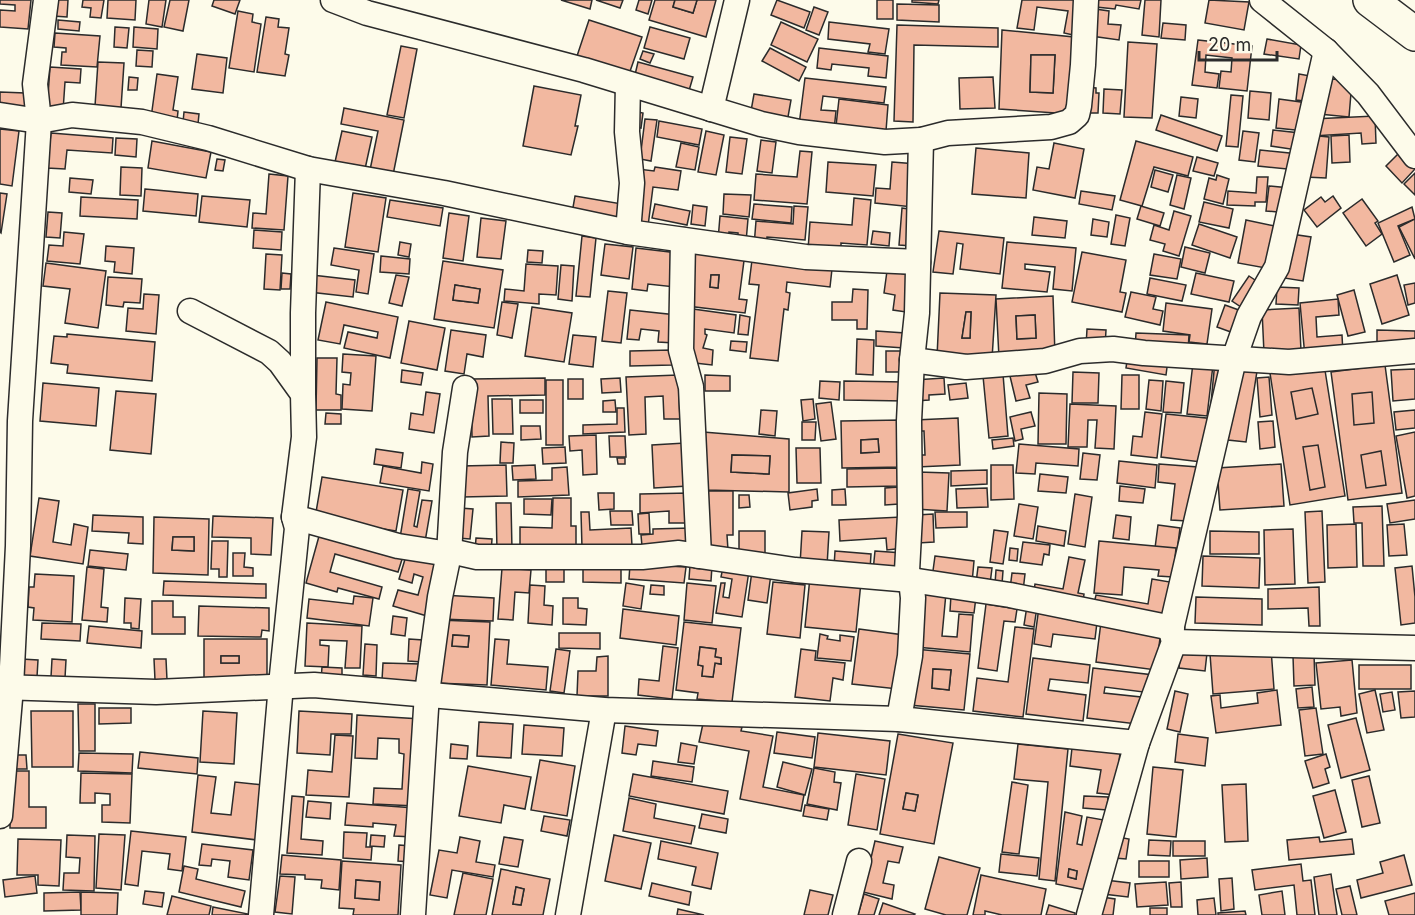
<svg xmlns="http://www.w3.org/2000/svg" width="1415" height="915" font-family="Inter,sans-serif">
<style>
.building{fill:#f2b8a0;stroke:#2b2b2b;stroke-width:1.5;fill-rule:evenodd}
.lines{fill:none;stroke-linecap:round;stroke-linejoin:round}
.minor-casing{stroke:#2b2b2b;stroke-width:27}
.trunk-casing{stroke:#2b2b2b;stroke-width:36}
.minor{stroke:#fdfbea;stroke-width:24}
.trunk{stroke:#fdfbea;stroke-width:33}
</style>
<rect width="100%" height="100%" fill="#fdfbea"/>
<g class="building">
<polygon points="0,0 31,0 28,29 0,27 0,10 15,11 15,5 0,4"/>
<polygon points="54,0 68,0 67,17 53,16"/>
<polygon points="83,0 104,0 101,18 90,17 91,8 82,7"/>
<polygon points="108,0 136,0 135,20 107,18"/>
<polygon points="149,0 166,0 162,27 146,24"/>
<polygon points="170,0 189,0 183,31 164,27"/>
<polygon points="214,0 240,0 235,14 212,6"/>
<polygon points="561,0 592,0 590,9"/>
<polygon points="596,0 623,0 620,8"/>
<polygon points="639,0 652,0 648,14 636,10"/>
<polygon points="655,0 675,0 673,7 693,13 697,0 716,0 706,37 649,20"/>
<polygon points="675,0 697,0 693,13 673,7"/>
<polygon points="777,0 810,12 804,28 771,15"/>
<rect x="877" y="0" width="16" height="19"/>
<polygon points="912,0 939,0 938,4 912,2"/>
<polygon points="1022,0 1084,0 1078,36 1064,33 1068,11 1037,7 1034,30 1017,28"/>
<polygon points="1097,0 1141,0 1139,9 1116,5 1115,9 1096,7"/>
<polygon points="1145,0 1161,0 1159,37 1142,35"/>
<polygon points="1209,0 1249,2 1244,30 1205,23"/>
<polygon points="897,4 939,5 939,22 897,20"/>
<polygon points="814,7 828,12 819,35 806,30"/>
<polygon points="1095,9 1109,11 1108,24 1121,25 1119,40 1091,36"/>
<polygon points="238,11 253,14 252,22 261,24 254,72 229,68"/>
<polygon points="266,17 279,19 278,27 289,28 285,54 289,55 285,76 257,72"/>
<polygon points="58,20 80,22 79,31 58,29"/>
<polygon points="589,20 642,37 628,77 576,59"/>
<polygon points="781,22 818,39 807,62 771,45"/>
<polygon points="829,22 889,29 885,54 868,52 870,44 828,39"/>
<polygon points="1163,23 1186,25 1185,40 1161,38"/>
<polygon points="897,25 998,28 998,47 914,45 913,122 894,121"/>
<polygon points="115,27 129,28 127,48 114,47"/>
<polygon points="134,27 158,29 157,49 133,47"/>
<polygon points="650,27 690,38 684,59 644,48"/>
<path d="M 1002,30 L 1074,37 L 1070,114 L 999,109 ZM 1031,55 L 1055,55 L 1053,93 L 1030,92 Z"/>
<polygon points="55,33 100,36 97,67 61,65 62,52 66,52 66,48 54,47"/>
<polygon points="1267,39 1301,45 1299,59 1264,54"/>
<polygon points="1198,40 1252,46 1247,91 1219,88 1221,71 1231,72 1232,58 1206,55 1205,72 1219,74 1217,88 1192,85"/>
<polygon points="1128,42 1157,44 1152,118 1124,117"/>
<polygon points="401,46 417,49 404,118 387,115"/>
<polygon points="770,48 806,67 799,81 762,61"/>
<polygon points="819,48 888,56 886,78 868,76 869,68 832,64 831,70 817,68"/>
<polygon points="137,50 153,51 152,67 136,66"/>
<polygon points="643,51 654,54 650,63 640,59"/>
<polygon points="197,54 227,58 223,93 192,89"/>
<polygon points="1031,55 1055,55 1053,93 1030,92"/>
<polygon points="98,62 124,63 121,108 95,106"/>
<polygon points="638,62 693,77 688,94 634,79"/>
<polygon points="50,67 81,69 80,83 65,82 63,111 47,110"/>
<polygon points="157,74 178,77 173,110 178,111 177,121 151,118"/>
<polygon points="1299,74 1316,77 1313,102 1296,100"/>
<polygon points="129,77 138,78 137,90 128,90"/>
<polygon points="993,77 995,108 960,109 959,78"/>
<polygon points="805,78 886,87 884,103 823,96 821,110 836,111 834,130 799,125"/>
<polygon points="1322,78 1352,81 1349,117 1319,114"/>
<polygon points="534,86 581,95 575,126 578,126 571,155 523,146"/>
<polygon points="1086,87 1096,88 1096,93 1099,93 1098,113 1085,113"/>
<polygon points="1104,89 1122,90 1120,114 1103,113"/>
<polygon points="1250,91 1271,93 1269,120 1248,118"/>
<polygon points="0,92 25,93 25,108 0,107"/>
<polygon points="754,94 791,100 788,117 751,111"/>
<polygon points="1231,95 1243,96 1238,147 1226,146"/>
<polygon points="1181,97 1198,99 1196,118 1179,116"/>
<polygon points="839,99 888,105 886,131 836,126"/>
<polygon points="1279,99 1308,103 1305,131 1276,128"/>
<polygon points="344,108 404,120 393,175 370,170 378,131 341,124"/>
<polygon points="633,111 643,113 641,128 630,126"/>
<polygon points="184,112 199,114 198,124 183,122"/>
<polygon points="1161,115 1222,136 1217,151 1156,130"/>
<polygon points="1375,116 1376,143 1362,144 1361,133 1313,136 1312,119"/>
<polygon points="645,119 657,120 651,161 640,159"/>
<polygon points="659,121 702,129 699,145 657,137"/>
<polygon points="0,129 19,131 12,186 0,184"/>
<polygon points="1273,130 1300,133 1297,150 1271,146"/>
<polygon points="342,131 372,137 365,169 335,162"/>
<polygon points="706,131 724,135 716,175 698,172"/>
<polygon points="1243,131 1259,133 1255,162 1239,160"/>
<polygon points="51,133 113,138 112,153 67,150 65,169 47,168"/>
<polygon points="1308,135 1329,137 1326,178 1305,177"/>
<polygon points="1349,135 1350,162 1332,163 1331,136"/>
<polygon points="730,137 747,139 742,174 726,172"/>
<polygon points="116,138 137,139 136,157 115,155"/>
<polygon points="761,140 776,142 772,173 757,171"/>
<polygon points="152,141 211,152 206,178 148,168"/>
<polygon points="1136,141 1193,157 1188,176 1154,167 1142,206 1120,200"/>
<polygon points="681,143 699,147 695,170 676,167"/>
<polygon points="1054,143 1084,149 1075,198 1033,190 1037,167 1049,169"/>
<polygon points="976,148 1029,153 1026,198 972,194"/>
<polygon points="1260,150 1299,154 1297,170 1258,166"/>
<polygon points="800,151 812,152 807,204 754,200 756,174 797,177"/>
<polygon points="1399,153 1415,169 1402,183 1386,166"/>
<polygon points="1197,157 1218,163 1214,176 1193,171"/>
<polygon points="217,159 225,160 223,171 215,170"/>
<polygon points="828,162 876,165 873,196 826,192"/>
<polygon points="892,162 917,164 913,207 875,203 876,188 890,189"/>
<polygon points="121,167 142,168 141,196 120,195"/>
<polygon points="655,167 681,171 678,190 653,187 648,226 631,223 638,169 654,171"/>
<polygon points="1155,170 1173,175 1168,192 1151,187"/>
<polygon points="1415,173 1415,195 1404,184"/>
<polygon points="269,174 288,176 284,230 252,228 253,213 266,214"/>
<polygon points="1177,175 1191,178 1184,209 1170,205"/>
<polygon points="1217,175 1229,179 1223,204 1204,199 1209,178 1216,180"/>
<polygon points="1257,177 1268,177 1266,202 1255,202 1255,206 1227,205 1228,191 1256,193"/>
<polygon points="70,178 93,180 91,194 69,192"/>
<polygon points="1269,186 1290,188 1288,213 1266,211"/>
<polygon points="145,189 198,194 196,216 143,211"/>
<polygon points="1081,191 1115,196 1112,210 1079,204"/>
<polygon points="0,193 7,194 1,233 0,232"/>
<polygon points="353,193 386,198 378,252 345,247"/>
<polygon points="724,194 751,195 749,217 723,214"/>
<polygon points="202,196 250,200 247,227 199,222"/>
<polygon points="575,196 628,205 625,223 572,213"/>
<polygon points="1333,196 1341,208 1317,227 1304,210 1321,197 1325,202"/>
<polygon points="81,197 138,200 137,219 80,216"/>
<polygon points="854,198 871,200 867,245 841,243 841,253 808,250 810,222 852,225"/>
<polygon points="1362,199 1378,221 1375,223 1382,234 1366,246 1343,213"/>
<polygon points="390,200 443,208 440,226 387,217"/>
<polygon points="1204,202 1233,209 1229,228 1199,222"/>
<polygon points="655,204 690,211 687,225 652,218"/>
<polygon points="754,204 792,207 791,223 752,219"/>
<polygon points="693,205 707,207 705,226 691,224"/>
<polygon points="794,206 808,207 805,240 767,237 766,246 754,246 756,221 793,224"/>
<polygon points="1141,206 1164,213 1160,226 1137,219"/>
<polygon points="1412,207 1415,219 1398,226 1410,255 1394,262 1378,223"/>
<polygon points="902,208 915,210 912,246 899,245"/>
<polygon points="1174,211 1191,216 1179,256 1163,251 1165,244 1150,240 1154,225 1169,230"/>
<polygon points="48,212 62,213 60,238 46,237"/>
<polygon points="449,213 469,216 463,261 443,258"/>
<polygon points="1116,215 1130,218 1125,246 1111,244"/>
<polygon points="720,216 748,219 746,242 738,241 738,233 729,232 729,241 718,240"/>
<polygon points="1034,217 1067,221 1065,238 1032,235"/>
<polygon points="481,218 506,221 501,259 477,257"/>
<polygon points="1093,219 1109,222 1107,237 1091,235"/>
<polygon points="1415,219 1415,259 1399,227"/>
<polygon points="1246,220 1279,227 1271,269 1238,263"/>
<polygon points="1199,224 1237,237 1230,258 1192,245"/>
<polygon points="254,230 282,232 281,250 253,248"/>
<polygon points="873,231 890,233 889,246 871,244"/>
<polygon points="939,231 1004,238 1000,274 960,269 963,244 957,243 953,274 933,272"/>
<polygon points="64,232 84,234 80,264 47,261 49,245 63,246"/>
<polygon points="1291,234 1311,237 1303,281 1284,278"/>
<polygon points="582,236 596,238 590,297 576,296"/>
<polygon points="400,242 411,244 409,257 398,255"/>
<polygon points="1007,242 1076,248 1072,291 1053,289 1055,267 1025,264 1025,269 1050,272 1047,292 1002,288"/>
<polygon points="605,244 633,247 629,279 601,275"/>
<path d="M 691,245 L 745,253 L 739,299 L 747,300 L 745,313 L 687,306 ZM 711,275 L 719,275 L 718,288 L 710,287 Z"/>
<polygon points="106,246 134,248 132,274 114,272 115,262 105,261"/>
<polygon points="1185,247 1210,253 1205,273 1181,267"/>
<polygon points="334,248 374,254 368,294 356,292 359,270 331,265"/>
<polygon points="636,248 678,253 675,287 648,284 647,291 632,289"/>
<polygon points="528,250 543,251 542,263 527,262"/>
<polygon points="1082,252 1126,260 1120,292 1126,293 1122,312 1072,302"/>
<polygon points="266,254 282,255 280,290 264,289"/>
<polygon points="1154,254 1181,259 1177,279 1150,275"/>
<polygon points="381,256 410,259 409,274 380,272"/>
<polygon points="752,260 832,269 830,287 787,282 786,292 790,293 788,310 784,309 778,361 750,358 759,285 749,284"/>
<path d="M 443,261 L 503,270 L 494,328 L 434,319 ZM 455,285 L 480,289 L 478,303 L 453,300 Z"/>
<polygon points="46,263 106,271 98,328 65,323 70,289 43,286"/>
<polygon points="526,264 558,266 556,295 539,294 539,304 504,301 505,289 524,291"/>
<polygon points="561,265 574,266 572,301 558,299"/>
<polygon points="887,271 911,275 906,312 893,310 895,295 884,293"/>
<polygon points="282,273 291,274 290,289 281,289"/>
<polygon points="1196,273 1234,281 1229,302 1191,294"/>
<polygon points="312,275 355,280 353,297 309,292"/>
<polygon points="396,275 409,277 402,306 389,303"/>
<polygon points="711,275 719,275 718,288 710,287"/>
<polygon points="1397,275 1409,315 1382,324 1370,284"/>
<polygon points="1249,276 1264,286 1247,311 1232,301"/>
<polygon points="108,277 142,279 140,303 124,302 123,307 106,305"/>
<polygon points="1150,278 1186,285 1182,301 1147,294"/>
<polygon points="1415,283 1415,303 1408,305 1404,285"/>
<polygon points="455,285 480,289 478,303 453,300"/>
<polygon points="1277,287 1299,288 1298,305 1276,304"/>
<polygon points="853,289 868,290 867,329 857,329 857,320 832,320 832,302 852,302"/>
<polygon points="1354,290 1365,332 1348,336 1337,295"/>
<polygon points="608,291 627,293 621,343 602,341"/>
<polygon points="1131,292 1156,297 1153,309 1163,311 1160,325 1125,317"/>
<path d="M 940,293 L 996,295 L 992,359 L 937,357 ZM 966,312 L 971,312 L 970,338 L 962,338 Z"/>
<polygon points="144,294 159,295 156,334 126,331 128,308 143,309"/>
<path d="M 1053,296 L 1055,355 L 999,358 L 996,299 ZM 1035,315 L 1036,338 L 1017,339 L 1016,316 Z"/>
<polygon points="1338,299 1339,315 1316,317 1317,337 1342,335 1343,354 1305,357 1300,303"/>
<polygon points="326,302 398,317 390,358 344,348 348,332 377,338 378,332 344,325 340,344 318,340"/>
<polygon points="502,302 518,304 512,338 497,335"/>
<polygon points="1166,303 1212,309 1207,344 1189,342 1190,335 1163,331"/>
<polygon points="1225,305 1247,313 1239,335 1217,327"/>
<polygon points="532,307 572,313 564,362 525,356"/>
<polygon points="1299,308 1301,351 1264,353 1262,310"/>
<polygon points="693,309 736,315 734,333 705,329 705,334 707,335 703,348 713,350 712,365 686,362"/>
<polygon points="630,310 677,315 674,343 658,342 659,331 641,329 639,340 627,339"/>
<polygon points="966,312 971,312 970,338 962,338"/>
<polygon points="740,315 750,317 748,335 738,334"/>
<polygon points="1035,315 1036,338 1017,339 1016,316"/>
<polygon points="409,321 445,328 437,370 401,363"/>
<polygon points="1087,329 1106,330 1105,347 1086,346"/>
<polygon points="451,330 486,335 483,357 467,354 464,374 445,371"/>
<polygon points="1377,330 1415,331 1415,349 1377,348"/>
<polygon points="876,331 905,333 904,348 876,346"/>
<polygon points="1136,333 1189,335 1188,351 1135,349"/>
<polygon points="67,334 155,342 152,381 67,373 68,365 51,363 54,336 67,337"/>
<polygon points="573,335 596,337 593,367 569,364"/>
<polygon points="857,339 874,340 873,375 856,374"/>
<polygon points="731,341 747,342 746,352 730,350"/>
<polygon points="672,350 672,365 630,366 630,351"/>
<rect x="886" y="351" width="17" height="21"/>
<polygon points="343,354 376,356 372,411 342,409 343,384 350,385 351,373 342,372"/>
<polygon points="1128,354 1168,360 1166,375 1126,368"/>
<polygon points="317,358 337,358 336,394 341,395 341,410 316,410"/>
<polygon points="1215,361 1227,362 1223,405 1211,403"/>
<polygon points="1193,363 1213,365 1207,416 1187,414"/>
<polygon points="1324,364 1345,496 1290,505 1270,373"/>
<polygon points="1385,365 1402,493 1348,500 1331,372"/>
<polygon points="1033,366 1038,382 1026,385 1030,398 1016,401 1009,372"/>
<polygon points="1239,368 1257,371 1246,442 1228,440"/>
<polygon points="1415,369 1415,399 1393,401 1391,370"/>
<polygon points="402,370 423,373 421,385 401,382"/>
<polygon points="1073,372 1099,373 1098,403 1072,403"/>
<polygon points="1003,374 1008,436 989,438 983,376"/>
<polygon points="678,375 680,419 664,419 663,396 645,397 646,434 629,435 626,377"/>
<polygon points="705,375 730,376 730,391 705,391"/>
<polygon points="1122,375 1139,375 1139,409 1121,409"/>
<polygon points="1269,377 1272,415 1260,417 1257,378"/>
<polygon points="545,378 545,395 488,396 489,436 472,437 471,379"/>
<polygon points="620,378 621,392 602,393 601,379"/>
<polygon points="944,378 945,394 929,395 929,400 915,401 914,380"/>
<rect x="568" y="379" width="15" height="20"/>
<rect x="546" y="380" width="17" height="65"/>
<polygon points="1149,380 1163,381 1161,411 1146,409"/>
<polygon points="820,381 840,382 839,400 819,398"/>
<polygon points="844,381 905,382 905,401 844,400"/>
<polygon points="1166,381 1184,383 1181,413 1163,412"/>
<polygon points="43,383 99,388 96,426 40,421"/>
<polygon points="966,383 968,398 950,400 948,385"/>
<polygon points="1312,388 1318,414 1296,419 1291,392"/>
<polygon points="116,391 156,394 151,454 110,450"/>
<polygon points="426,392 440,394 434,433 409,429 411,413 423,415"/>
<polygon points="1372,392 1374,423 1354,425 1352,394"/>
<polygon points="1039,393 1067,394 1066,444 1038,444"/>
<polygon points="492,399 512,399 513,434 493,434"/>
<polygon points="813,399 815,419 803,421 801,400"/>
<rect x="520" y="400" width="23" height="13"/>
<polygon points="615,400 616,412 603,412 603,401"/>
<polygon points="831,402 836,439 821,441 816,404"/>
<polygon points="1070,404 1116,406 1114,449 1095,448 1097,420 1088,420 1087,447 1068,447"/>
<polygon points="617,408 624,408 625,432 583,434 583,425 617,424"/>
<polygon points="761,410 777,411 775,436 759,434"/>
<polygon points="1415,410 1415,428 1396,430 1394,412"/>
<polygon points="1031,412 1035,426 1021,429 1023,439 1015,441 1010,417"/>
<polygon points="1145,412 1162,414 1157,458 1131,455 1133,436 1142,437"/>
<polygon points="326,413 341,414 341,424 325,424"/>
<polygon points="1166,414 1216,419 1201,462 1161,457"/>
<polygon points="958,418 960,465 917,467 917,455 925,455 924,431 916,431 915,420"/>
<path d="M 902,420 L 903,467 L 842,468 L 841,421 ZM 878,439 L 879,452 L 861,453 L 861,440 Z"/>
<polygon points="1273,421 1275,447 1260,449 1258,422"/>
<polygon points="802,422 816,422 815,440 802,440"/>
<polygon points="521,426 540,426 541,439 521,440"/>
<path d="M 703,432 L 789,439 L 789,492 L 706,490 ZM 732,455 L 770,456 L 769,474 L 731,472 Z"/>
<polygon points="1415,432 1415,496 1407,498 1396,436"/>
<polygon points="596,435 597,474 583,475 582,450 570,451 569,436"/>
<polygon points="609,436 625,436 626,457 610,457"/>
<polygon points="1013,438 1014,446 993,449 992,440"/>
<polygon points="878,439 879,452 861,453 861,440"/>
<polygon points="501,442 514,443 513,463 500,463"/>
<polygon points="685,443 688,486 654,488 652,445"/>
<polygon points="1019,444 1079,449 1078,466 1036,463 1035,474 1016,473"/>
<polygon points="1318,445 1325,487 1310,490 1303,447"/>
<polygon points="565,447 566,463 543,464 542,448"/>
<polygon points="796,448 820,448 821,483 797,483"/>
<polygon points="376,449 403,453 401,468 374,464"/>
<polygon points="1381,451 1386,485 1366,488 1361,455"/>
<polygon points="1083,453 1100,455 1097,480 1080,479"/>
<polygon points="732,455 770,456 769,474 731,472"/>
<polygon points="617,458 625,458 625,464 618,464"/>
<polygon points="1119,461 1157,465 1155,488 1117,483"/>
<polygon points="422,462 433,464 429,491 380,483 383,466 421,473"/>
<polygon points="1159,464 1198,467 1187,521 1171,520 1175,484 1158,482"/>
<polygon points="1281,464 1284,506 1220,510 1217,468"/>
<polygon points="506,465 507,496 462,497 461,466"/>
<polygon points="535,465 536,479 513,480 512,466"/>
<polygon points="991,465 1013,465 1014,499 991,500"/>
<polygon points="567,467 569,495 518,497 518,481 552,480 552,468"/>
<polygon points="899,468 899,486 847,487 847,469"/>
<polygon points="987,470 987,484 951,486 951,471"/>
<polygon points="918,472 949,473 947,511 915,509"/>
<polygon points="1040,474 1068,477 1066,493 1038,491"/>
<polygon points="322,477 403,490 396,531 315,518"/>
<polygon points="1120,486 1145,489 1143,503 1119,501"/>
<polygon points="899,487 899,504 885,505 885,488"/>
<polygon points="987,488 988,507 957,508 956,489"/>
<polygon points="408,489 420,491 414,526 417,527 422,500 432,501 425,542 400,538"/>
<polygon points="817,489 818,500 812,501 812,507 790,510 788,493"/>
<polygon points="845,489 846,505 832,505 832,490"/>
<polygon points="704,491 733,491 733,535 727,535 728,550 704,550"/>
<polygon points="598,493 614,493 614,509 599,510"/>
<polygon points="690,493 691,523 669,523 669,511 640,513 640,494"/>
<polygon points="1075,494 1092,497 1085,547 1068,544"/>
<polygon points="739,495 749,495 750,507 739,508"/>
<polygon points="39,498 59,501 53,542 71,545 74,524 88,527 83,564 30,556"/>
<polygon points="553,498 571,498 571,526 576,526 576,550 520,549 520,527 552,528"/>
<polygon points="524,499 552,499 551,515 524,514"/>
<polygon points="1415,500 1415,519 1390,523 1387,504"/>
<polygon points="496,503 511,503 512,550 497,551"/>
<polygon points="1019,504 1038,507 1033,539 1014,536"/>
<polygon points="1382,506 1384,566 1363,566 1362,523 1354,523 1353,507"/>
<polygon points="460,508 473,509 470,539 458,538"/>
<polygon points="610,511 632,511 633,525 611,525"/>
<polygon points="1322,511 1325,582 1308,583 1305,512"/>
<polygon points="581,512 589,512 590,530 631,528 632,546 582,548"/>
<polygon points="935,512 967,512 967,527 936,528"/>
<polygon points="649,513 650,534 639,534 638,514"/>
<polygon points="933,514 934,542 918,543 917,515"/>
<polygon points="93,515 143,517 143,544 128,543 129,533 92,531"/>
<polygon points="1116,515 1131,517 1129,540 1113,538"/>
<polygon points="213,516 273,518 271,555 251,554 251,538 212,537"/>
<path d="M 154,517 L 209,519 L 208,575 L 153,573 ZM 173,537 L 194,537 L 194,551 L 172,550 Z"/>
<polygon points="902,517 904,548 887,550 886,538 840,541 839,520"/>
<polygon points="1356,524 1357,567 1328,568 1327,525"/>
<polygon points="1404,524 1407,555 1389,556 1387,525"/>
<polygon points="1158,525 1180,528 1177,551 1155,548"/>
<polygon points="1038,526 1066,531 1064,546 1036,541"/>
<polygon points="691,528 691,545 642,546 641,535 653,534 653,529"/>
<polygon points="321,529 404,553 398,572 335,554 330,572 382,587 379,599 338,588 337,592 306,583"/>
<polygon points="1293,529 1295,584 1265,585 1264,530"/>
<polygon points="994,530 1008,532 1003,564 990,562"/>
<polygon points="739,531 765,531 765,554 739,553"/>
<polygon points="802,531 829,532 827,566 800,565"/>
<polygon points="1210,531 1259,532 1259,554 1210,554"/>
<polygon points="173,537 194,537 194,551 172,550"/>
<polygon points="476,538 492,539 491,553 475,552"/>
<polygon points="212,541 228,541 227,577 219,577 219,569 211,569"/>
<polygon points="1099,541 1176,548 1173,577 1158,576 1159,570 1124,567 1122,595 1094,593"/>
<polygon points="1023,542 1050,545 1049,555 1044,554 1042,565 1020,562"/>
<polygon points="1010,548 1018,549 1017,561 1009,560"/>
<polygon points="90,550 128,554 126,570 88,566"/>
<polygon points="835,551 871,554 870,570 834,567"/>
<polygon points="875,551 903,553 900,574 873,571"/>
<polygon points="233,553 245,553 244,567 253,568 253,576 233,576"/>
<polygon points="406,556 442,566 427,616 393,606 398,590 418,595 423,577 414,574 412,583 399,579"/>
<polygon points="935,556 974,561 972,583 932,578"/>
<polygon points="1203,556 1260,558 1259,588 1202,586"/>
<polygon points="1069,557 1085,560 1078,593 1084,594 1082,608 1033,598 1035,584 1063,589"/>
<polygon points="583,562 621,563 621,583 583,582"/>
<polygon points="630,564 686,567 684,583 629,579"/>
<polygon points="690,565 712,566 711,581 689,579"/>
<polygon points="1412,566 1415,597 1415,623 1401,625 1395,568"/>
<polygon points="87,567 104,569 101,607 108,608 107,622 82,620"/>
<polygon points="723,567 749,571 742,617 716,613 721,583 725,583 723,597 729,598 732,579 721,577"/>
<polygon points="978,567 992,568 990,584 976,583"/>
<polygon points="502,568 531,570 529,593 515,592 513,620 498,619"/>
<rect x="546" y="569" width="18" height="13"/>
<polygon points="996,570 1003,571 1002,584 995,584"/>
<polygon points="752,571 771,574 767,603 748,600"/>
<polygon points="1012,573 1025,574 1023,591 1010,589"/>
<polygon points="35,574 74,576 72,622 33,620 34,608 28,607 29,587 34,587"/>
<polygon points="810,577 861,582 856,632 805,627"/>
<polygon points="1152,579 1170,582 1163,624 1092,612 1096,595 1148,604"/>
<polygon points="164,581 266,584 266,598 163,595"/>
<polygon points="773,582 805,585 800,638 767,634"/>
<polygon points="626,583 644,586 641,609 623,606"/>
<polygon points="687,583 716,586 712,623 684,620"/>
<polygon points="530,585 545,586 544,605 553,606 552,625 528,623"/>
<polygon points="651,585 664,586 664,595 650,594"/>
<polygon points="1319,587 1320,626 1309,626 1308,608 1268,609 1268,589"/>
<polygon points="922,591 946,593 942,636 957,637 959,614 973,615 970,652 916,647"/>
<polygon points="442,595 494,598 493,621 441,619"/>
<polygon points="951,595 976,597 974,613 950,611"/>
<polygon points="354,596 373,598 369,626 307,618 309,599 353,604"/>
<polygon points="1196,597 1262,599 1262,625 1195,623"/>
<polygon points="125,598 141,599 139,629 131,628 131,623 124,623"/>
<polygon points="563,598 578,598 578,608 587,609 586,625 563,624"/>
<polygon points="152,601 173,601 173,617 185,617 185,634 152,634"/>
<polygon points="986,604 1017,609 1015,622 1004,621 997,671 978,668"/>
<polygon points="199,606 269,608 269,631 262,630 261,637 198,636"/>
<polygon points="1027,606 1037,607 1034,627 1024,625"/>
<polygon points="1039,607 1098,614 1095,639 1053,634 1051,647 1034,644"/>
<polygon points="623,609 679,616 676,645 620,638"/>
<polygon points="393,616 407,618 405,636 391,634"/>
<path d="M 438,620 L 490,622 L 487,685 L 435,683 ZM 453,635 L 469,636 L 468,647 L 452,646 Z"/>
<path d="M 684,622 L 741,628 L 732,702 L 697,699 L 698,693 L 676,690 ZM 700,647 L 716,649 L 715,657 L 721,658 L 721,664 L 715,663 L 713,677 L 702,676 L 703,666 L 698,665 Z"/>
<polygon points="1101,622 1161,630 1156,670 1096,662"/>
<polygon points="42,623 81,624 80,641 41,639"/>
<polygon points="307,623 362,626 360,668 345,668 347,641 320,640 320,645 329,646 328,667 305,666"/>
<polygon points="89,626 142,631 141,648 87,643"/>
<polygon points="1015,627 1034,629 1023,717 973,711 977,678 1008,682"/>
<polygon points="859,629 904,635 898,689 852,684"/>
<polygon points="559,633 600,633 600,649 559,648"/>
<polygon points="820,634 828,636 827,639 840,641 840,635 854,637 851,661 817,658"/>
<polygon points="453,635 469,636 468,647 452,646"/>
<path d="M 204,639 L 267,639 L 267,680 L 204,680 ZM 221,656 L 239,656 L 239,663 L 221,663 Z"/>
<polygon points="409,639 423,640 422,662 408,661"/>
<polygon points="495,639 509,640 507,664 548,667 546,690 491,685"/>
<polygon points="365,644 377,645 376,676 363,675"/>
<polygon points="663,646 678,648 672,699 638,695 639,679 659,681"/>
<polygon points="700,647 716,649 715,657 721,658 721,664 715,663 713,677 702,676 703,666 698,665"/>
<polygon points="556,649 570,651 564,693 550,691"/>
<polygon points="801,649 816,651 815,660 845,663 843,680 833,678 830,701 795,697"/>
<path d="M 914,649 L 970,654 L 964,710 L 909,705 ZM 933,669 L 951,670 L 949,690 L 932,688 Z"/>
<polygon points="1271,649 1274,689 1213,694 1210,654"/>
<polygon points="1181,650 1207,653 1205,671 1179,668"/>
<polygon points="1314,654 1315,685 1294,686 1293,656"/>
<rect x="221" y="656" width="18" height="7"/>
<polygon points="608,656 608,696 577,696 578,671 596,671 597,657"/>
<polygon points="1033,658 1090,665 1088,683 1050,679 1048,690 1086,695 1083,721 1026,714"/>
<polygon points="21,659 38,660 37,677 20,677"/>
<polygon points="52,659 66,660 65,678 51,677"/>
<polygon points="154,659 166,659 167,680 155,680"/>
<polygon points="1352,660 1357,713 1341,716 1340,707 1321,709 1316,663"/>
<polygon points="383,663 421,664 420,681 382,680"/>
<rect x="1359" y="665" width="52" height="24"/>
<polygon points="322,667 342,668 342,680 321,680"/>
<polygon points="1093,668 1154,675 1151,693 1105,687 1104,693 1141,697 1137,724 1087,718"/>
<polygon points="933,669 951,670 949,690 932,688"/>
<polygon points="1312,687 1314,707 1298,708 1296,689"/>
<polygon points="1277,690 1281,725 1216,733 1211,696 1220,695 1221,708 1258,703 1257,693"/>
<polygon points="1375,690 1384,730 1367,733 1359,694"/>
<polygon points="1175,691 1188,694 1180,732 1167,729"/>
<polygon points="1415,691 1415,717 1401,718 1398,692"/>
<polygon points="1392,692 1395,710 1383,712 1380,694"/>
<polygon points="78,704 95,704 95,751 79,751"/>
<polygon points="99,708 131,708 131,723 99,724"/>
<polygon points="1316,708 1323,754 1305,756 1299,710"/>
<polygon points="31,711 73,711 73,767 32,767"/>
<polygon points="203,711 237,713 234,764 200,762"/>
<polygon points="299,711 352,714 351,734 331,734 330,755 297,753"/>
<polygon points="357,715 421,719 416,806 373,804 374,788 402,789 404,754 399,753 399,739 378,738 377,759 355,758"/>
<polygon points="1356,718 1370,770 1341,778 1328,725"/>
<polygon points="704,719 742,727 741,731 773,736 763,787 804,795 801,811 740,799 749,751 699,742"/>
<polygon points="479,722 513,724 511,758 477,756"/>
<polygon points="524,725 564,728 562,756 522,754"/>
<polygon points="625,726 658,731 656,746 638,744 636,755 622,753"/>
<polygon points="777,732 815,737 812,758 774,753"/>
<polygon points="818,733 890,741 886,775 814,767"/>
<path d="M 898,734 L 953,743 L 934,844 L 880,834 ZM 906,793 L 918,795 L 915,811 L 903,809 Z"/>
<polygon points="1178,734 1208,738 1205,766 1175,762"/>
<polygon points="335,735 353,736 349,797 306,795 308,770 332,772"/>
<polygon points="681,743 697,746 694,764 678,762"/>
<polygon points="451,744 468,746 467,759 450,758"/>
<polygon points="1018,744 1068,749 1055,881 1039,879 1048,782 1014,779"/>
<polygon points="1072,748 1120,753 1115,795 1097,793 1101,770 1070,766"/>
<polygon points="140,752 198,758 197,774 138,768"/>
<polygon points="79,753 133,754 132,773 78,771"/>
<polygon points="1326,754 1330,767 1325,769 1329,783 1313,788 1305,761"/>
<polygon points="10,755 26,755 27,769 11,769"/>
<polygon points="540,760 575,766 567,816 531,810"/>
<polygon points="653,761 694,767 692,782 651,776"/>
<polygon points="783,762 812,769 805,795 777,787"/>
<polygon points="468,766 531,777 525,809 504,805 501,823 459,816"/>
<polygon points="1153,767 1183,770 1176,837 1147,834"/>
<polygon points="814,768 835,772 834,782 841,783 837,810 807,804"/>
<polygon points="10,771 29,771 29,807 46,807 46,828 10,828"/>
<polygon points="81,773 132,774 130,823 102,822 102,805 110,805 110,794 95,793 95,803 80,803"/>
<polygon points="633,774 728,791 724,814 629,796"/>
<polygon points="856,774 885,779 877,830 848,825"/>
<polygon points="198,775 216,777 211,813 231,815 235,782 263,785 257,840 192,832"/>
<polygon points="1369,776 1380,823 1362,827 1352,780"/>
<polygon points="1012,782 1028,785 1019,854 1002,852"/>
<polygon points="1246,784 1248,841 1225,842 1222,785"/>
<polygon points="1335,790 1346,832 1324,838 1313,796"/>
<polygon points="906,793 918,795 915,811 903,809"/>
<polygon points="292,796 304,797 301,839 323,841 322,855 287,853"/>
<polygon points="1084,796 1108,797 1107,810 1083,808"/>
<polygon points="629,798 656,804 654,818 695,826 691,844 623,831"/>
<polygon points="308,801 331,803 330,819 306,817"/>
<polygon points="347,803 415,808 413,837 394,836 396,825 373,823 373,827 345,825"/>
<polygon points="805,805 829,809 827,820 803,816"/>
<path d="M 1065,812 L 1082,816 L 1077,844 L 1082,845 L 1087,817 L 1104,820 L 1091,891 L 1056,884 ZM 1069,869 L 1077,871 L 1076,879 L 1068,877 Z"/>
<polygon points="702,814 728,819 726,833 699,828"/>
<polygon points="544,816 570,820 567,836 541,831"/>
<polygon points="131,831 186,837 182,871 168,869 170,854 142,851 138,886 125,884"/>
<polygon points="344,832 367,833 366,847 372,847 371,860 343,858"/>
<polygon points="99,834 125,835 121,890 96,888"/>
<polygon points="67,835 95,836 94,891 63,890 64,873 79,873 80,858 66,857"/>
<polygon points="371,835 385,836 384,847 370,846"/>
<polygon points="614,835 651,843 641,889 605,881"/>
<polygon points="460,837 480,841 476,862 495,865 493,877 452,870 447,898 430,895 439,850 457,853"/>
<polygon points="504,837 523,840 518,867 499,864"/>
<polygon points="1118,837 1129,839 1126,859 1115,858"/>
<polygon points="1319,837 1320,842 1352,839 1354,854 1289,860 1287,840"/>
<polygon points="18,839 61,840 59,886 38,885 38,875 17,875"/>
<polygon points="1149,840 1171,841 1170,856 1148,855"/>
<polygon points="661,841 718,853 711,889 692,885 696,867 658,859"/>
<polygon points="875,841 903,847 899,863 888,861 883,883 894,885 892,899 863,892"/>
<rect x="1173" y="841" width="32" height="15"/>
<polygon points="202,844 253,850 249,880 228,877 230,861 212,859 211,866 199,865"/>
<polygon points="399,845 411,846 410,862 398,861"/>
<polygon points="1001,854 1039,858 1037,876 999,872"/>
<polygon points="282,855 341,860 339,890 321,888 322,880 305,879 305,875 280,874"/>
<polygon points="1404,855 1412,885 1361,898 1357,880 1383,873 1380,862"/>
<polygon points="939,857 980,868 967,915 946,915 925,909"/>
<polygon points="1207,858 1208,877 1181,879 1180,860"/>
<path d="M 342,861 L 401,865 L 398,915 L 353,915 L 354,909 L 339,908 ZM 356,880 L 380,882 L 379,900 L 355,898 Z"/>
<rect x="1139" y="861" width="30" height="16"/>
<polygon points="1301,864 1303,881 1311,880 1315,915 1297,915 1294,885 1255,890 1252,870"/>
<polygon points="184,866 198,869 196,879 245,891 241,907 179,892"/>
<path d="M 501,869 L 550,879 L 543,915 L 492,915 ZM 516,887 L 524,889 L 521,905 L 513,904 Z"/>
<polygon points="1069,869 1077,871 1076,879 1068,877"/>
<polygon points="463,873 493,879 486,915 454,915"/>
<polygon points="1331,874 1337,915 1319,915 1314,877"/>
<polygon points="981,875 1046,889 1041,915 1002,915 985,911 985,915 973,915"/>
<polygon points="35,876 37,893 5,897 3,880"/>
<polygon points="280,876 295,877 292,914 275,912"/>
<polygon points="1232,878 1234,909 1221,911 1219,879"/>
<polygon points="356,880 380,882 379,900 355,898"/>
<polygon points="1105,880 1130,883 1128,897 1103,894"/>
<polygon points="1166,882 1168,905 1137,907 1135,884"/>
<polygon points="1181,882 1182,907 1171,907 1169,883"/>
<polygon points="652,883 691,892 689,905 649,896"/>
<polygon points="1350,886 1357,915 1342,915 1336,889"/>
<polygon points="516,887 524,889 521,905 513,904"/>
<polygon points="810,890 833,895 828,915 804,915"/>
<polygon points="145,891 164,893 162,907 143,904"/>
<polygon points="1282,891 1285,915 1262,915 1259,895"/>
<polygon points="80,892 81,910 44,911 44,893"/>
<polygon points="81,892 118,893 117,915 81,915"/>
<polygon points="1415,893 1415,915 1389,915 1385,901"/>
<polygon points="864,894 879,899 874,915 858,915"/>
<polygon points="172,896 211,906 209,915 167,915"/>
<polygon points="1102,897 1115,899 1113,915 1099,915"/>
<polygon points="1214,898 1216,915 1198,915 1197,900"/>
<polygon points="883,903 915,914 914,915 879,915"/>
<polygon points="1049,905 1075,913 1075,915 1046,915"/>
<polygon points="213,907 248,914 248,915 212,915"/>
<rect x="1150" y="908" width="17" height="7"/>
<polygon points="678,909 704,915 677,915"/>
<polygon points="1245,911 1246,915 1218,915 1218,913"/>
</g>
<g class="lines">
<g class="minor-casing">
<g id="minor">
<polyline points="333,0 367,13 584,70 761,124 799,132 885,142 921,140 948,133 1051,127 1069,122 1077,115 1079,106 1083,65 1086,0"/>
<polyline points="1262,0 1326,51 1368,94 1415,156"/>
<polyline points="711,109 737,0"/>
<polyline points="0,115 39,121 72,115 142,122 208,138 308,169 444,193 628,232 806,257 918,262"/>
<polyline points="628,232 632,183 627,132 628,84"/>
<polyline points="683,240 681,350 691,387 699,556"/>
<polyline points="190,311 269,352 280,362 303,394 304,437 294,517 297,528 281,685 261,915"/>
<polyline points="912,360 966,367 1045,361 1080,351 1113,349 1144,353 1289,362 1415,351"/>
<polyline points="303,394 303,313 308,169"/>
<polyline points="294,517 398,546 449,554 455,552 477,557 642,557 679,553 795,570 911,580 1010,595 1172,628"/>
<polyline points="1174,642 1415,648"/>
<polyline points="0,687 156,692 314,685 604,710 899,719 1137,743"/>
<polyline points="899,719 910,656 913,598 911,580 907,571 910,515 909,421 912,360 917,313 921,140"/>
<polyline points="0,816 11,687 18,546 20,421 39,121 35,84 46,0"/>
<polyline points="413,915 427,693 440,597 449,554 455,452 465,388"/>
<polyline points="568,915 604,710"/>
<polyline points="845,915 859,861"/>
<polyline points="1089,915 1137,743 1174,642 1171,630 1234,359 1249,316 1277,267 1326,51"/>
</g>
</g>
<g class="trunk-casing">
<polyline id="trunk" points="1370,0 1415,34"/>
</g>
<use href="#minor" class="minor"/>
<use href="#trunk" class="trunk"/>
</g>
<path d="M1199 51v9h78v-9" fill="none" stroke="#2b2b2b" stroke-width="3"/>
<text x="1208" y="51" font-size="18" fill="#2b2b2b" stroke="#fdfbea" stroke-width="4.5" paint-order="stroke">20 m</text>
</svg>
